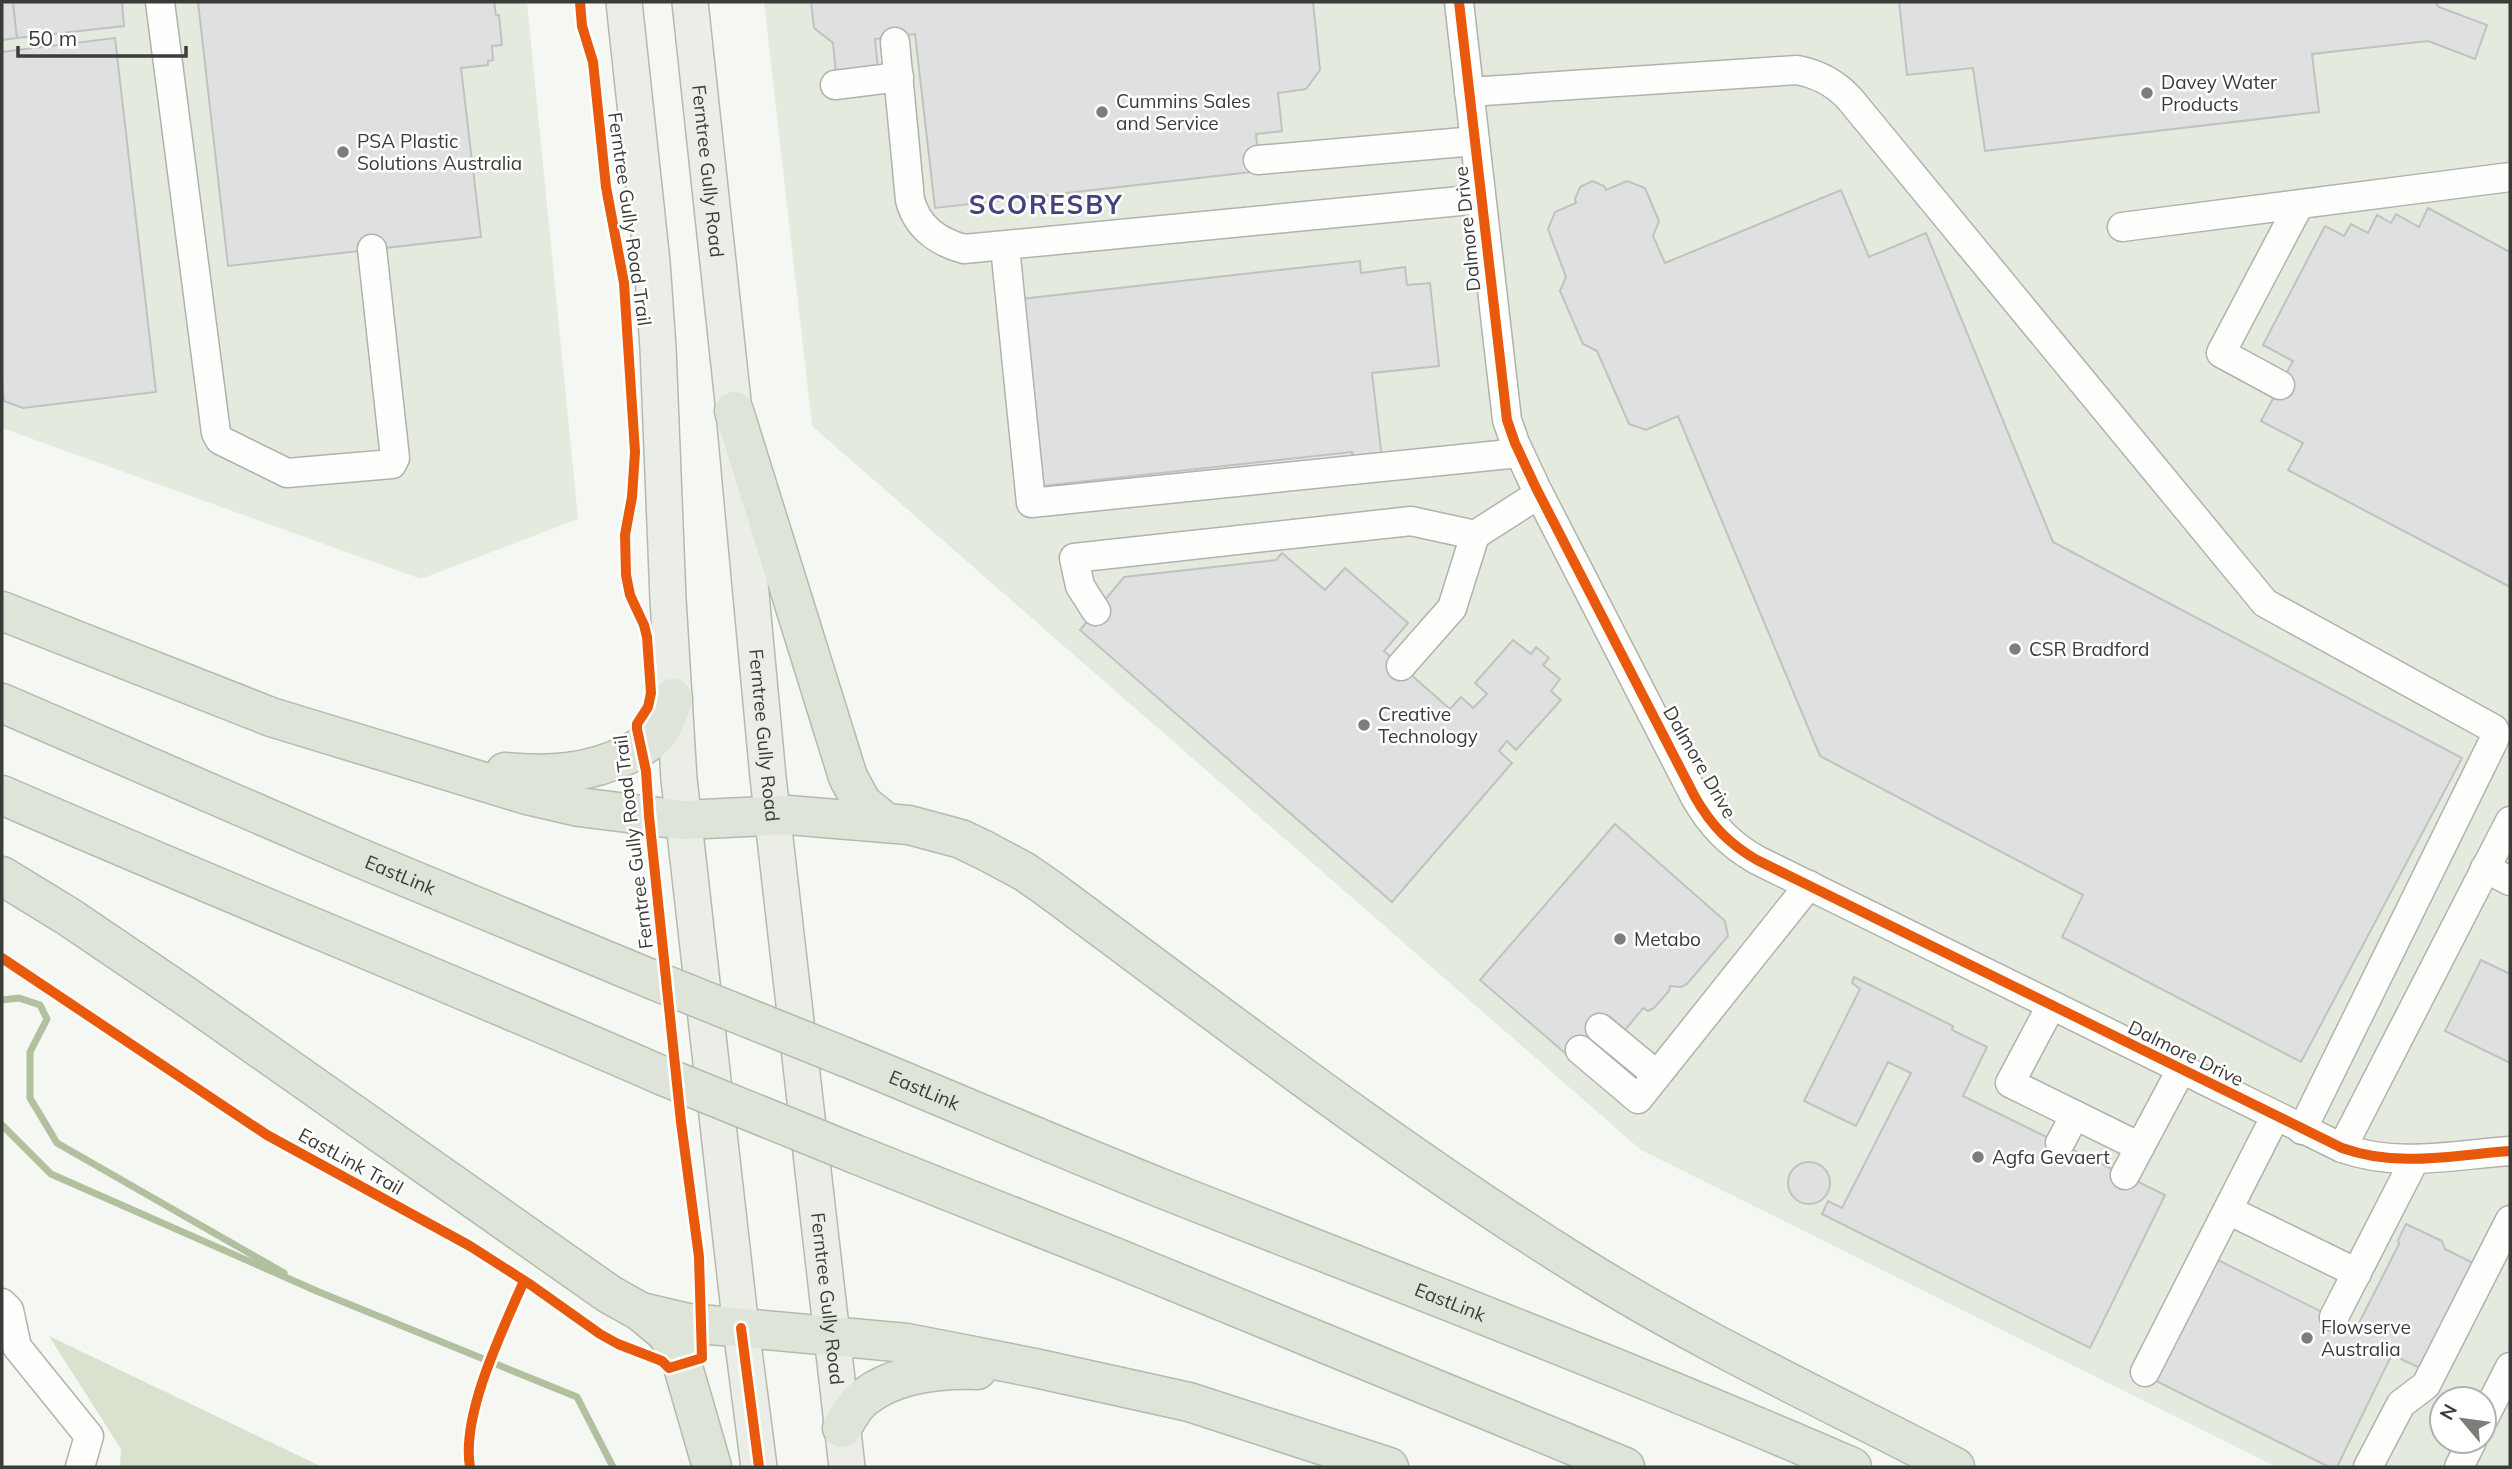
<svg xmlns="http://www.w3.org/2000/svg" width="2512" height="1469" font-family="Mulish,sans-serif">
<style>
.built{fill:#e5eadf;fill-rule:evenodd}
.green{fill:#d8e2ce}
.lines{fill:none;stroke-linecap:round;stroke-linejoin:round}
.stream{stroke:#b1c09e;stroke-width:7}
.building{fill:#dfe1e0;stroke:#c0c2c0;stroke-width:2}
.minor-casing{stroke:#b0b2ae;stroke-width:31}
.major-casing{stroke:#b4baad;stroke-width:38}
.highway-casing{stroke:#b4baad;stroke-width:41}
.minor{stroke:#fefefd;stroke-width:28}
.major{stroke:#ebeee7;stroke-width:35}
.highway{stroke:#dfe4d8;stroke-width:38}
.highway-bridge-casing{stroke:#b4baad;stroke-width:41;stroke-linecap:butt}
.highway-bridge{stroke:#dfe4d8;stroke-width:38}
.cycleway-casing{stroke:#fff;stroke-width:15}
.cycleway{stroke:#e8590c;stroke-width:10}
.poi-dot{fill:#7c7e7a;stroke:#fff;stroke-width:2.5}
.labels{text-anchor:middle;stroke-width:5;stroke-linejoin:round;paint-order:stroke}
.poi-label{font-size:19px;fill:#3b3c39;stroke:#fff;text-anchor:start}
.street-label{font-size:19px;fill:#3b3c39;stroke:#fff}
.district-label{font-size:26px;font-weight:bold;letter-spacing:2px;fill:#45417e;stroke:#fff}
</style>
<rect width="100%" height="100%" fill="#f5f8f2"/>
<g class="built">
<polygon points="2,2 527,2 578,519 421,579 2,428"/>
<path d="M 764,2 L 2510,2 L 2510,1467 L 2277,1467 L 1641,1150 L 812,426 ZM 2442,1399 L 2484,1399 L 2484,1441 L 2442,1441 Z"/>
</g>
<polygon class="green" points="49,1336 322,1467 120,1467 121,1449"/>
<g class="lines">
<g class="stream">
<polyline points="2,1000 19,998 40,1005 47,1019 30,1052 30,1098 57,1143 284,1273"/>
<polyline points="2,1125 51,1174 319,1292 577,1397 613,1467"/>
</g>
</g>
<g class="building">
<polygon points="2,2 13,2 17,38 2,40"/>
<polygon points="13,2 122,2 124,26 17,38"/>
<polygon points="198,2 494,2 496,15 499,15 502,45 492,46 493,60 488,61 488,65 461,68 481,237 228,266"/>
<polygon points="811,2 1313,2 1320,70 1306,89 1278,93 1282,131 1256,134 1260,171 935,208 915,34 875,39 878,69 836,74 833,43 814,28"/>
<polygon points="1899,2 2435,2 2439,7 2487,25 2475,59 2428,41 2312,54 2319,112 1985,151 1973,68 1907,75"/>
<polygon points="115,38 156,392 23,408 4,401 2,379 2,52"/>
<polygon points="1592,181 1604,186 1606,190 1627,181 1645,188 1659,221 1653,236 1665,263 1841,190 1869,257 1926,233 2053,542 2462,758 2301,1062 2062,937 2083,895 1820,756 1678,416 1646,430 1629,424 1597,351 1583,344 1560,291 1566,277 1548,229 1555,212 1576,203 1575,199 1580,187"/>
<polygon points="2428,208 2510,252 2510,587 2288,470 2303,443 2261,421 2293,361 2263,345 2325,226 2344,236 2351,224 2368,233 2377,215 2391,223 2396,214 2419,227"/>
<polygon points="1360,261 1361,273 1405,267 1407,285 1430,283 1439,366 1372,373 1382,459 1353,462 1352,452 1042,486 1021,299"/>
<polygon points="1282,553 1325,590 1345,568 1408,623 1384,651 1450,709 1461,697 1473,708 1487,694 1475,683 1513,640 1531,654 1536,647 1549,658 1543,665 1560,679 1551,691 1561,700 1516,750 1507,741 1499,751 1512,763 1392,902 1080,630 1124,577 1276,560"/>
<polygon points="1615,824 1725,921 1728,936 1687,984 1681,987 1670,986 1669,991 1654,1008 1648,1011 1643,1008 1625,1030 1610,1017 1572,1059 1480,980"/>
<polygon points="2481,960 2510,974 2510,1063 2445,1031"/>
<polygon points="1854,977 1953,1026 1952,1030 1987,1047 1963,1096 2165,1195 2090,1348 1822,1214 1828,1201 1842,1208 1911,1073 1888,1062 1856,1126 1804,1101 1860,989 1852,983"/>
<circle cx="1809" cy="1183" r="21"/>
<polygon points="2406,1224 2442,1241 2445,1249 2473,1263 2420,1368 2401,1359 2401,1351 2395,1348 2337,1467 2329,1467 2152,1379 2212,1257 2356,1329 2399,1244 2398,1240"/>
</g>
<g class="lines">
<g class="minor-casing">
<g id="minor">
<polyline points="160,2 216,433 220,440 287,473 392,464 395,458 372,249"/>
<path d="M 1459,2 L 1507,420 L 1515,443 L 1536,488 L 1695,797 C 1711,825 1729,844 1757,860 L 2342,1148 C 2398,1168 2453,1155 2510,1151"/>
<path d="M 895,42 L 910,200 C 917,227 938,242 964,249 L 1481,199"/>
<polyline points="835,85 899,77"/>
<path d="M 1469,92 L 1797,70 C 1818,74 1834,82 1849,98 L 2265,603 L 2494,729 L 2496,734 L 2494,740 L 2302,1130"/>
<polyline points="1258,160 1475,141"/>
<polyline points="2122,227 2510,177"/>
<polyline points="1005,247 1031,503 1519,453"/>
<polyline points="2280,385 2221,353 2299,205"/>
<polyline points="1096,611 1080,586 1074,558 1411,521 1475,535 1539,494"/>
<polyline points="1401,666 1452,608 1475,535"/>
<polyline points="2485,868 2510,881"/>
<polyline points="2051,1006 2010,1083 2140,1147"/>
<polyline points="1600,1028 1657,1075"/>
<polyline points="1580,1050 1638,1099 1809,885"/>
<polyline points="2060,1143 2075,1115"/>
<polyline points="2342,1148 2510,821"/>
<polyline points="2125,1175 2181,1070"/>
<polyline points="2228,1210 2357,1273"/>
<polyline points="2,1303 9,1310 17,1347 89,1436 80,1467"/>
<polyline points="2334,1317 2415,1159"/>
<polyline points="2145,1372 2275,1117"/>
<polyline points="2484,1418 2510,1367"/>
<polyline points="2368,1467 2401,1404 2426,1385 2510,1220"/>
<polyline points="2459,1467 2472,1441"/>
</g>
</g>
<g class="major-casing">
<g id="major">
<polyline points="624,2 652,262 658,348 668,599 679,779 741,1328 759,1467"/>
<path id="s1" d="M 690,2 L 734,411 L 768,777 L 847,1467"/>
</g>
</g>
<g class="highway-casing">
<g id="highway">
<polyline points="734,411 848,777 862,803 885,822"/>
<path d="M 2,611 L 271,717 L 527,795 L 579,807 L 683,820 L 788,815 L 909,825 L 961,839 L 986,851 L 1025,872 L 1048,888 C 1222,1017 1394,1150 1578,1265 C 1699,1341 1828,1401 1955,1467"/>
<path id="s2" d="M 2,703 L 360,858 L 651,979"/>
<path d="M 505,772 C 548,776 587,774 627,755 C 638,749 649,743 658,733 C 666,723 669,710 673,698"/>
<path d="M 2,795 C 222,891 444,980 663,1076"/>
<polyline points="2,876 69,917 184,995 609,1294 641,1312 688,1323 907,1343 1035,1368 1189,1402 1389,1467"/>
<path id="s3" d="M 845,1057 C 953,1101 1060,1148 1168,1191 C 1397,1281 1626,1369 1852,1467"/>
<polyline points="855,1154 1112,1256 1625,1467"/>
<polyline points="641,1312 666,1333 679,1353 712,1467"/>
<path d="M 842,1428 C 848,1417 854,1405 865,1397 C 895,1374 940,1369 977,1370"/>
</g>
</g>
<use href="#minor" class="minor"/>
<use href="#major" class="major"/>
<use href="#highway" class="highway"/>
<g class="highway-bridge-casing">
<g id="highway-bridge">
<polyline points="651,979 845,1057"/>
<polyline points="663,1076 855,1154"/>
</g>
</g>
<use href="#highway-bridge" class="highway-bridge"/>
<g class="cycleway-casing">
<g id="cycleway">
<path d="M 1459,2 L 1507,420 L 1515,443 L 1536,488 L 1695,797 C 1711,825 1729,844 1757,860 L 2342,1148 C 2398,1168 2453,1155 2510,1151"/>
<polyline points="2,958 267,1135 470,1246 531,1285 600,1334 618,1344 662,1361 669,1368 702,1358 699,1257 681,1122 649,816 646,771 637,729 637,724 648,707 651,693 647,637 644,625 630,595 626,575 625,535 632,497 635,452 624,283 606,187 593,62 582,26 580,2"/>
<polyline points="741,1328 759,1467"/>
<path d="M 470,1467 C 461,1415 502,1331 524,1281"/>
</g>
</g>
<use href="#cycleway" class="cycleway"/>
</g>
<g class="poi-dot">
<circle cx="2147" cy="93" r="7"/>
<circle cx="1102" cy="112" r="7"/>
<circle cx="343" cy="152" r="7"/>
<circle cx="2015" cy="649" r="7"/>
<circle cx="1364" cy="725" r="7"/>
<circle cx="1620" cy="939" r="7"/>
<circle cx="1978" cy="1157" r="7"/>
<circle cx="2307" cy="1338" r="7"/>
</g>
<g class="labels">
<g class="poi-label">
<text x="2161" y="89">Davey Water<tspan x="2161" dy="22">Products</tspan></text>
<text x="1116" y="108">Cummins Sales<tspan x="1116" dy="22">and Service</tspan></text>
<text x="357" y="148">PSA Plastic<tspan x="357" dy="22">Solutions Australia</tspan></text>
<text x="2029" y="656">CSR Bradford</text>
<text x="1378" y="721">Creative<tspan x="1378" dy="22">Technology</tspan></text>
<text x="1634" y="946">Metabo</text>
<text x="1992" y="1164">Agfa Gevaert</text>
<text x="2321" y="1334">Flowserve<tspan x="2321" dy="22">Australia</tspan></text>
</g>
<g class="street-label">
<text dy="7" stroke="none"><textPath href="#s1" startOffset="170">Ferntree Gully Road</textPath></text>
<text transform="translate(630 219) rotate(82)" y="7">Ferntree Gully Road Trail</text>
<text transform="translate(1467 229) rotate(-96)" y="7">Dalmore Drive</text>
<text dy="7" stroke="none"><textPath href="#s1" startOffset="737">Ferntree Gully Road</textPath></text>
<text transform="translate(1700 762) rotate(60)" y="7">Dalmore Drive</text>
<text transform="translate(633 842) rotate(-97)" y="7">Ferntree Gully Road Trail</text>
<text dy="7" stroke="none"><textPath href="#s2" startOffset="434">EastLink</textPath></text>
<text transform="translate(2186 1053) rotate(26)" y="7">Dalmore Drive</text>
<text dy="7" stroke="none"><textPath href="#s3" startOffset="86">EastLink</textPath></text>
<text transform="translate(351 1161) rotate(29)" y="7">EastLink Trail</text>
<text dy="7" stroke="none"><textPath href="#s1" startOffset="1304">Ferntree Gully Road</textPath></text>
<text dy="7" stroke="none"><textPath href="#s3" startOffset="653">EastLink</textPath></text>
</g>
<g class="district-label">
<text x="1046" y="214">SCORESBY</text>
</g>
</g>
<rect width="2512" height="1469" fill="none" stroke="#3b3c39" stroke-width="7"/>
<g transform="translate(2463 1420) rotate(299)"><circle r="33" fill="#ffffff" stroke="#b1b1b0" stroke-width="2"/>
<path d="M0-5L12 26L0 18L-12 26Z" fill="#7c7e7a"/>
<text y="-10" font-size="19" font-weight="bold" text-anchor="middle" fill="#3b3c39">N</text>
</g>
<path d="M18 46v10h168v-10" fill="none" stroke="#3b3c39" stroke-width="3.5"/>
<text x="28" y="46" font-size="21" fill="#3b3c39" stroke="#ffffff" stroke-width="5" paint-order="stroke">50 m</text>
</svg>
